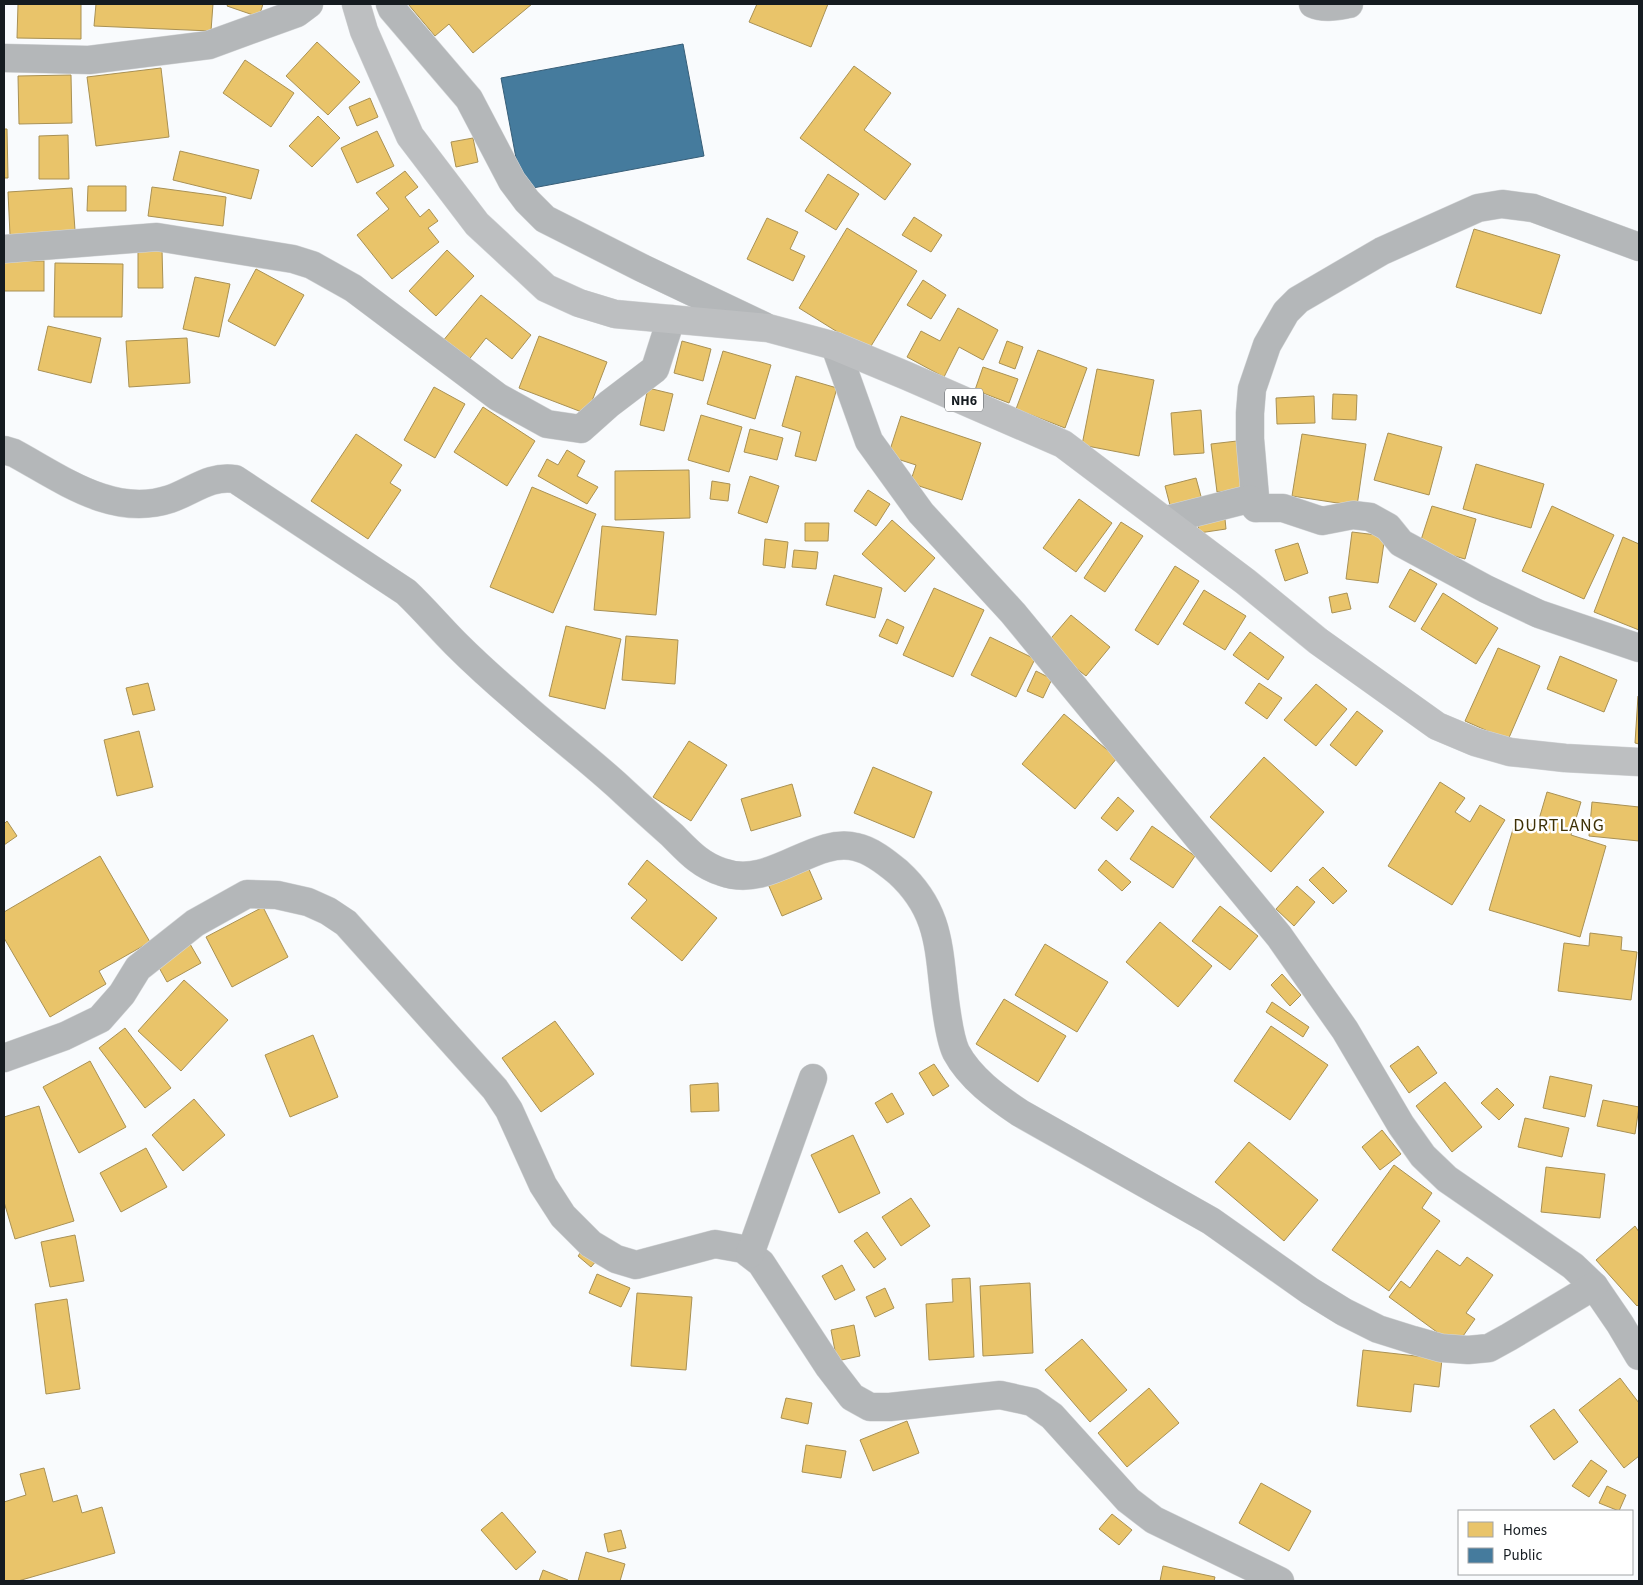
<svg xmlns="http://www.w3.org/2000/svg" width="1643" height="1585" font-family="'Source Sans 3',sans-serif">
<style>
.homes{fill:#e9c46a;stroke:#a99154}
.public{fill:#457b9d;stroke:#375e78}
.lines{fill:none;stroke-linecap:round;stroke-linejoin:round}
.minor-casing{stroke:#d5d7d9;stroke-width:29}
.highway-casing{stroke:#d5d7d9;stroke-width:29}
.minor{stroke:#b4b7b9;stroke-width:28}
.highway{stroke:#bdbfc1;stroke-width:28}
.labels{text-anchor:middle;stroke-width:5;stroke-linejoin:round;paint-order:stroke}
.shield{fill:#fff;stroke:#5b5f63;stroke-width:1}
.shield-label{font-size:14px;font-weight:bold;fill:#151b20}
.quarter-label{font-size:18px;letter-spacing:1px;fill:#3d3005;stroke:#fff}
</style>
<rect width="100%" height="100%" fill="#f9fbfd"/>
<g class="homes">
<polygon points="18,4 81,4 81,39 17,38"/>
<polygon points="96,4 213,4 211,31 94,26"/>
<polygon points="228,4 263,4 259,17 227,6"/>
<polygon points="408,4 532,4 473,53 449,24 435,36"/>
<polygon points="757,4 828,4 811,47 749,22"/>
<polygon points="317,42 360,82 328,115 286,76"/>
<polygon points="245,60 294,93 271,127 223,93"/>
<polygon points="854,66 891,93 864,130 911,164 885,200 800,138"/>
<polygon points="161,68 169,137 96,146 87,77"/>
<polygon points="71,75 72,123 19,124 18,76"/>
<polygon points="370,98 378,117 357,126 349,107"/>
<polygon points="318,116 340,138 312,167 289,146"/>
<polygon points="4,129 7,129 8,178 4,178"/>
<polygon points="377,131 394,166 357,183 341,148"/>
<polygon points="68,135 69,179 39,179 39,136"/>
<polygon points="473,138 478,162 456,167 451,142"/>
<polygon points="180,151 259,170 251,199 173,180"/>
<polygon points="405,171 418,187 405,197 420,217 429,209 438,221 428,228 439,242 392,279 357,235 389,209 376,193"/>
<polygon points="828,174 859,194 836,230 805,211"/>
<polygon points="88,186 126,186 126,211 87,211"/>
<polygon points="152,187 226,197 223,226 148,216"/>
<polygon points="72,188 75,230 10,235 8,192"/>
<polygon points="914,217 942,235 931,252 902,235"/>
<polygon points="767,218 798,232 790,249 805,256 793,281 747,259"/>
<polygon points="847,228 917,271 868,351 799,308"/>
<polygon points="1474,229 1560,255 1541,314 1456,287"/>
<polygon points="162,249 163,288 138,288 138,250"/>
<polygon points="447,250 474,276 436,316 409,291"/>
<rect x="4" y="261" width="40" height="30"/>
<polygon points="55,263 123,264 122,317 54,317"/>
<polygon points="256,269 304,295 275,346 228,321"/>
<polygon points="195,277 230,284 219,337 183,329"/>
<polygon points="923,280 946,295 931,319 907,305"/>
<polygon points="481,295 531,335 512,359 486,338 467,362 442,342"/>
<polygon points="958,308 998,330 983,360 959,347 944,377 907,357 921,331 940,341"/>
<polygon points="48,326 101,338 91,383 38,370"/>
<polygon points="539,336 607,362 587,414 519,388"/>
<polygon points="187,338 190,383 129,387 126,341"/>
<polygon points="682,341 711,349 703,381 674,373"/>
<polygon points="1007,341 1023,347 1015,369 999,363"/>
<polygon points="1038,350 1087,368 1065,428 1016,409"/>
<polygon points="723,351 771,365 755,419 707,404"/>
<polygon points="983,367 1018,379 1009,403 975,390"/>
<polygon points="1097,369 1154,380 1139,456 1082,445"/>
<polygon points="796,376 837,388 816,461 795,456 801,432 782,426"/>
<polygon points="434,387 465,404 435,458 404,440"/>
<polygon points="648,388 673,394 664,431 640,425"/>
<polygon points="1333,394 1357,395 1356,420 1332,419"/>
<polygon points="1314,396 1315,423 1277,424 1276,398"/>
<polygon points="483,407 535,441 507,486 454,452"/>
<polygon points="1201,410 1204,453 1174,455 1171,413"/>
<polygon points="701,415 742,427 729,472 688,460"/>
<polygon points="901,416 981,443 962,500 910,483 916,465 888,456"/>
<polygon points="750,429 783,438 777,460 744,452"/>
<polygon points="1388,433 1442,447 1429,495 1374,480"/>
<polygon points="356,434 402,465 390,483 401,490 368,539 311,501"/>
<polygon points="1302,434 1366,444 1357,506 1292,496"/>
<polygon points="1237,441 1243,489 1217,492 1211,444"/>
<polygon points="567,450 585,461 577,476 598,487 587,504 538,476 547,459 558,465"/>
<polygon points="1476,464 1544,484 1531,528 1463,509"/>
<polygon points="689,470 690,518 615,520 615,471"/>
<polygon points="750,476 779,486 767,523 738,513"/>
<polygon points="1196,478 1202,500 1171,509 1165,486"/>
<polygon points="712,481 730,484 728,501 710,499"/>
<polygon points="532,487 596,514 553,613 490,587"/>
<polygon points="868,490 890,504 876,526 854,511"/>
<polygon points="1079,499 1112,523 1076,572 1043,548"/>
<polygon points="1432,506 1476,519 1465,559 1419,546"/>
<polygon points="1552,506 1614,535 1584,599 1522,571"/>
<polygon points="1225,519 1226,529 1199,533 1198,523"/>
<polygon points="892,520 935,558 905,592 862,554"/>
<polygon points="1121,522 1143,536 1105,592 1084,578"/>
<polygon points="805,523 829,523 828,541 805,541"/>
<polygon points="602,526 664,532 656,615 594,610"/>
<polygon points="1352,532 1385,536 1378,583 1346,579"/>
<polygon points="1623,537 1639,544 1639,630 1594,612"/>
<polygon points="765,539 788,542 785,568 763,565"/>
<polygon points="1298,543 1308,573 1285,581 1275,550"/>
<polygon points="794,550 818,552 816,569 792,567"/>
<polygon points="1175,566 1199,581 1158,645 1135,630"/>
<polygon points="1410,569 1437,584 1415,622 1389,607"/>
<polygon points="834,575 882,588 875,618 826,605"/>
<polygon points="934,588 984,610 953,677 903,655"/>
<polygon points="1204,590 1246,616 1225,650 1183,624"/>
<polygon points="1347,593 1351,609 1332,613 1329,597"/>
<polygon points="1443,593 1498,628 1476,664 1421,629"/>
<polygon points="1071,615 1110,647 1086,676 1046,644"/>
<polygon points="887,619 904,627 897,644 879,636"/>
<polygon points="566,626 621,639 605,709 549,696"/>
<polygon points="1250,632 1284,657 1268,680 1233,655"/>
<polygon points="626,636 678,640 675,684 622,680"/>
<polygon points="990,637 1035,659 1016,697 971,675"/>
<polygon points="1498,648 1540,666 1508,740 1465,721"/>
<polygon points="1560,656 1617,680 1604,712 1547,689"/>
<polygon points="1036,671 1052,679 1043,698 1027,691"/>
<polygon points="148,683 155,710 133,715 126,688"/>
<polygon points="1259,683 1282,698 1267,719 1245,703"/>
<polygon points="1316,684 1347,709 1316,746 1284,720"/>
<polygon points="1638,696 1639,697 1639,744 1635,743"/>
<polygon points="1357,711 1383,731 1356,766 1330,745"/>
<polygon points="1064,714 1117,758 1075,809 1022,764"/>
<polygon points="139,731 153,787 117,796 104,740"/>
<polygon points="689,741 727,765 691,821 653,797"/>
<polygon points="1264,757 1324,812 1271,872 1210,817"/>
<polygon points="873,767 932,792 914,838 854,813"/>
<polygon points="1440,782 1465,798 1455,812 1470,822 1480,805 1505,820 1452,905 1388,866"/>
<polygon points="792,784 801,816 751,831 741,799"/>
<polygon points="1547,792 1581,802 1571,835 1606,846 1580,937 1489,910 1516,819 1537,826"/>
<polygon points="1118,797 1134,811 1117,831 1101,818"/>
<polygon points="1592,802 1639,807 1639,841 1589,836"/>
<polygon points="7,821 17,836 4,845 4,824"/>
<polygon points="1152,826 1195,856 1173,888 1130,859"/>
<polygon points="100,856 150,942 99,971 106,984 50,1017 4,938 4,912"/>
<polygon points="647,860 717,918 682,961 631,918 647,900 628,884"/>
<polygon points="1106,860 1131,882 1122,891 1098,870"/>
<polygon points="808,867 822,899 782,916 768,884"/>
<polygon points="1323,867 1347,891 1333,904 1309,880"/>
<polygon points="1297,886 1315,902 1294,926 1276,909"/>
<polygon points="1220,906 1258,936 1230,970 1192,941"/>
<polygon points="263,907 288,957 232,987 206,937"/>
<polygon points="1160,922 1212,966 1178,1007 1126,962"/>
<polygon points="1590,933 1622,937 1621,950 1637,952 1631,1000 1558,991 1564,943 1589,946"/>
<polygon points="190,944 201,963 167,982 157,964"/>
<polygon points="1045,944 1108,982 1077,1032 1015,995"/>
<polygon points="1282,974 1301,995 1290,1006 1271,985"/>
<polygon points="184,980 228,1020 181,1071 138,1031"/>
<polygon points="1004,999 1066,1036 1038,1082 976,1044"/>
<polygon points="1272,1002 1309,1027 1303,1037 1266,1012"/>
<polygon points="555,1021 594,1074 541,1112 502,1058"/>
<polygon points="1271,1026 1328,1065 1290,1120 1234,1081"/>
<polygon points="125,1028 171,1088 145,1108 99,1048"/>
<polygon points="313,1035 338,1097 290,1117 265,1055"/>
<polygon points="1418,1046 1437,1073 1409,1093 1390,1066"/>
<polygon points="90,1061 126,1127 79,1153 43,1087"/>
<polygon points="934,1064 949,1086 933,1096 919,1073"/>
<polygon points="1550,1076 1592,1085 1585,1117 1543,1108"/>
<polygon points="1445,1082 1482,1127 1452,1152 1416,1106"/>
<polygon points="718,1083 719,1111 691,1112 690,1085"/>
<polygon points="1497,1088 1514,1105 1499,1120 1481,1103"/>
<polygon points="892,1093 904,1114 887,1123 875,1103"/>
<polygon points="194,1099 225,1135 183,1171 152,1135"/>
<polygon points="1603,1100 1639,1107 1635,1134 1597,1126"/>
<polygon points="39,1106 74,1221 15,1239 4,1202 4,1117"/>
<polygon points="1525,1118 1569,1128 1562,1157 1518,1147"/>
<polygon points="1382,1130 1401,1154 1380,1170 1362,1147"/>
<polygon points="853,1135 880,1193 839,1213 811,1155"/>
<polygon points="1249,1142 1318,1200 1284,1241 1215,1182"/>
<polygon points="146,1148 167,1187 121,1212 100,1173"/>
<polygon points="1394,1165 1432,1193 1422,1208 1440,1221 1389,1291 1332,1250"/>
<polygon points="1546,1167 1605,1174 1600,1218 1541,1212"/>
<polygon points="911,1198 930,1226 901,1246 882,1217"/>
<polygon points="1635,1226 1639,1232 1639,1304 1637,1306 1596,1260"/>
<polygon points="867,1232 886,1259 874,1268 854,1241"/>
<polygon points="75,1235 84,1281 50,1287 41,1242"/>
<polygon points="584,1248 597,1260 591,1267 578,1256"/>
<polygon points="1437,1250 1460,1266 1467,1257 1493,1275 1466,1313 1475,1319 1456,1346 1389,1297 1401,1281 1410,1288"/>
<polygon points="842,1265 855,1290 835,1300 822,1276"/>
<polygon points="597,1274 630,1288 621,1307 589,1293"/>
<polygon points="970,1278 974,1357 929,1360 926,1304 953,1302 952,1279"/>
<polygon points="1030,1283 1033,1353 983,1356 980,1286"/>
<polygon points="885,1288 894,1308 875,1317 866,1297"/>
<polygon points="637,1293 692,1297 686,1370 631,1366"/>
<polygon points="67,1299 80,1389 46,1394 35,1304"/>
<polygon points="854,1325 860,1356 837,1361 831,1330"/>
<polygon points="1082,1339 1127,1390 1090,1422 1045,1370"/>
<polygon points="1363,1350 1442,1359 1439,1387 1414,1384 1411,1412 1357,1406"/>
<polygon points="1620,1378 1639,1403 1639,1456 1624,1468 1579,1410"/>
<polygon points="1149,1388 1179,1423 1127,1467 1098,1433"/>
<polygon points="786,1398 812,1403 808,1424 781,1418"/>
<polygon points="1554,1409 1578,1442 1554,1460 1530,1426"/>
<polygon points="907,1421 919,1453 873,1471 860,1440"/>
<polygon points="806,1445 846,1451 841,1478 802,1472"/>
<polygon points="1591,1460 1607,1471 1589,1497 1572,1486"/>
<polygon points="44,1468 53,1502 77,1495 82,1513 102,1507 115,1553 18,1581 4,1581 4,1502 26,1495 20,1474"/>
<polygon points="1261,1483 1311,1511 1289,1551 1239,1523"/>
<polygon points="1607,1486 1626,1495 1619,1511 1599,1503"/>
<polygon points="502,1512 536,1552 516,1570 481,1530"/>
<polygon points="1112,1514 1132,1530 1119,1545 1099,1529"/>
<polygon points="621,1530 626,1548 608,1552 604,1534"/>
<polygon points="586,1552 625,1564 620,1581 578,1581"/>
<polygon points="1163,1566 1215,1577 1214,1581 1160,1581"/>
<polygon points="543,1570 568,1580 568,1581 539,1581"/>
</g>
<polygon class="public" points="683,44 704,156 522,190 501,78"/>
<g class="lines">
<g class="minor-casing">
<g id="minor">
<polyline points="390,4 392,9 469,99 512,181 527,201 545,219 642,268 764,326"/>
<path d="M 1313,4 C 1324,9 1337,6 1349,4"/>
<polyline points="4,58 89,60 209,45 297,13 309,4"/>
<polyline points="4,249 157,237 293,259 312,265 353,288 498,397 547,424 581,429 609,404 655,369 671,319"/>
<polyline points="835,346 869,441 921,513 1013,613 1279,936 1345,1030 1401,1125 1423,1156 1447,1179 1573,1266 1594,1286 1620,1324 1639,1356"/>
<path d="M 4,450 L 14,453 C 62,479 113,518 170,499 C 193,491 210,475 235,479 L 406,592 C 424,609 439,627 456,644 C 475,663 495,681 516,699 C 549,729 585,756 619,787 C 636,803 654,819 672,835 C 688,851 700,865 722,872 C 771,890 813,836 856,847 C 871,850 886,862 898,872 C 943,913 938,953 946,1008 C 948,1021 950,1039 956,1052 C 970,1078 996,1097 1020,1113 L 1211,1221 L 1310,1291 L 1344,1312 L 1378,1329 L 1413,1340 L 1441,1348 L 1468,1350 L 1489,1348 L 1509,1337 L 1594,1286"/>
<polyline points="1256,508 1250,439 1250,413 1252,389 1267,345 1286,312 1298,300 1382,251 1478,208 1502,204 1533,208 1639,247"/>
<polyline points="1166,520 1249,499 1256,508 1283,508 1322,521 1353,515 1370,517 1388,527 1401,543 1486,589 1539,614 1639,648"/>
<polyline points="4,1058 65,1036 100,1019 122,994 138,968 195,923 247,894 277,895 308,902 328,911 346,923 495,1089 509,1110 543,1185 563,1216 591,1244 616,1259 636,1265 715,1244 743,1249 761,1263 829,1367 852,1397 870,1407 890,1407 1000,1395 1032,1402 1052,1416 1128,1500 1154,1520 1280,1581"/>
<polyline points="750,1254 813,1078"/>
</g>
</g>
<g class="highway-casing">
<polyline id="highway" points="356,4 364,31 410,136 477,224 546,288 579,303 615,314 768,328 835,346 907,376 1063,444 1246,582 1318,641 1437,726 1475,742 1510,752 1565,758 1639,762"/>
</g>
<use href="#minor" class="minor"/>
<use href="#highway" class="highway"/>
</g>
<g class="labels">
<rect class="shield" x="945" y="388.5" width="38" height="23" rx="4"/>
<g class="shield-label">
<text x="964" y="405">NH6</text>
</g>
<g class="quarter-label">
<text x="1559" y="831">DURTLANG</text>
</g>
</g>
<rect width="1643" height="1585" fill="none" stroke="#151b20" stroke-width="10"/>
<rect x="1458" y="1510" width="175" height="65" fill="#ffffff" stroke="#a1a4a6"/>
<rect x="1468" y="1522" width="25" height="15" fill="#e9c46a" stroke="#a1a4a6"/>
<text x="1503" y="1535" font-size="15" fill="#151b20">Homes</text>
<rect x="1468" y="1548" width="25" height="15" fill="#457b9d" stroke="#a1a4a6"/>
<text x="1503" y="1560" font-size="15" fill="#151b20">Public</text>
</svg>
